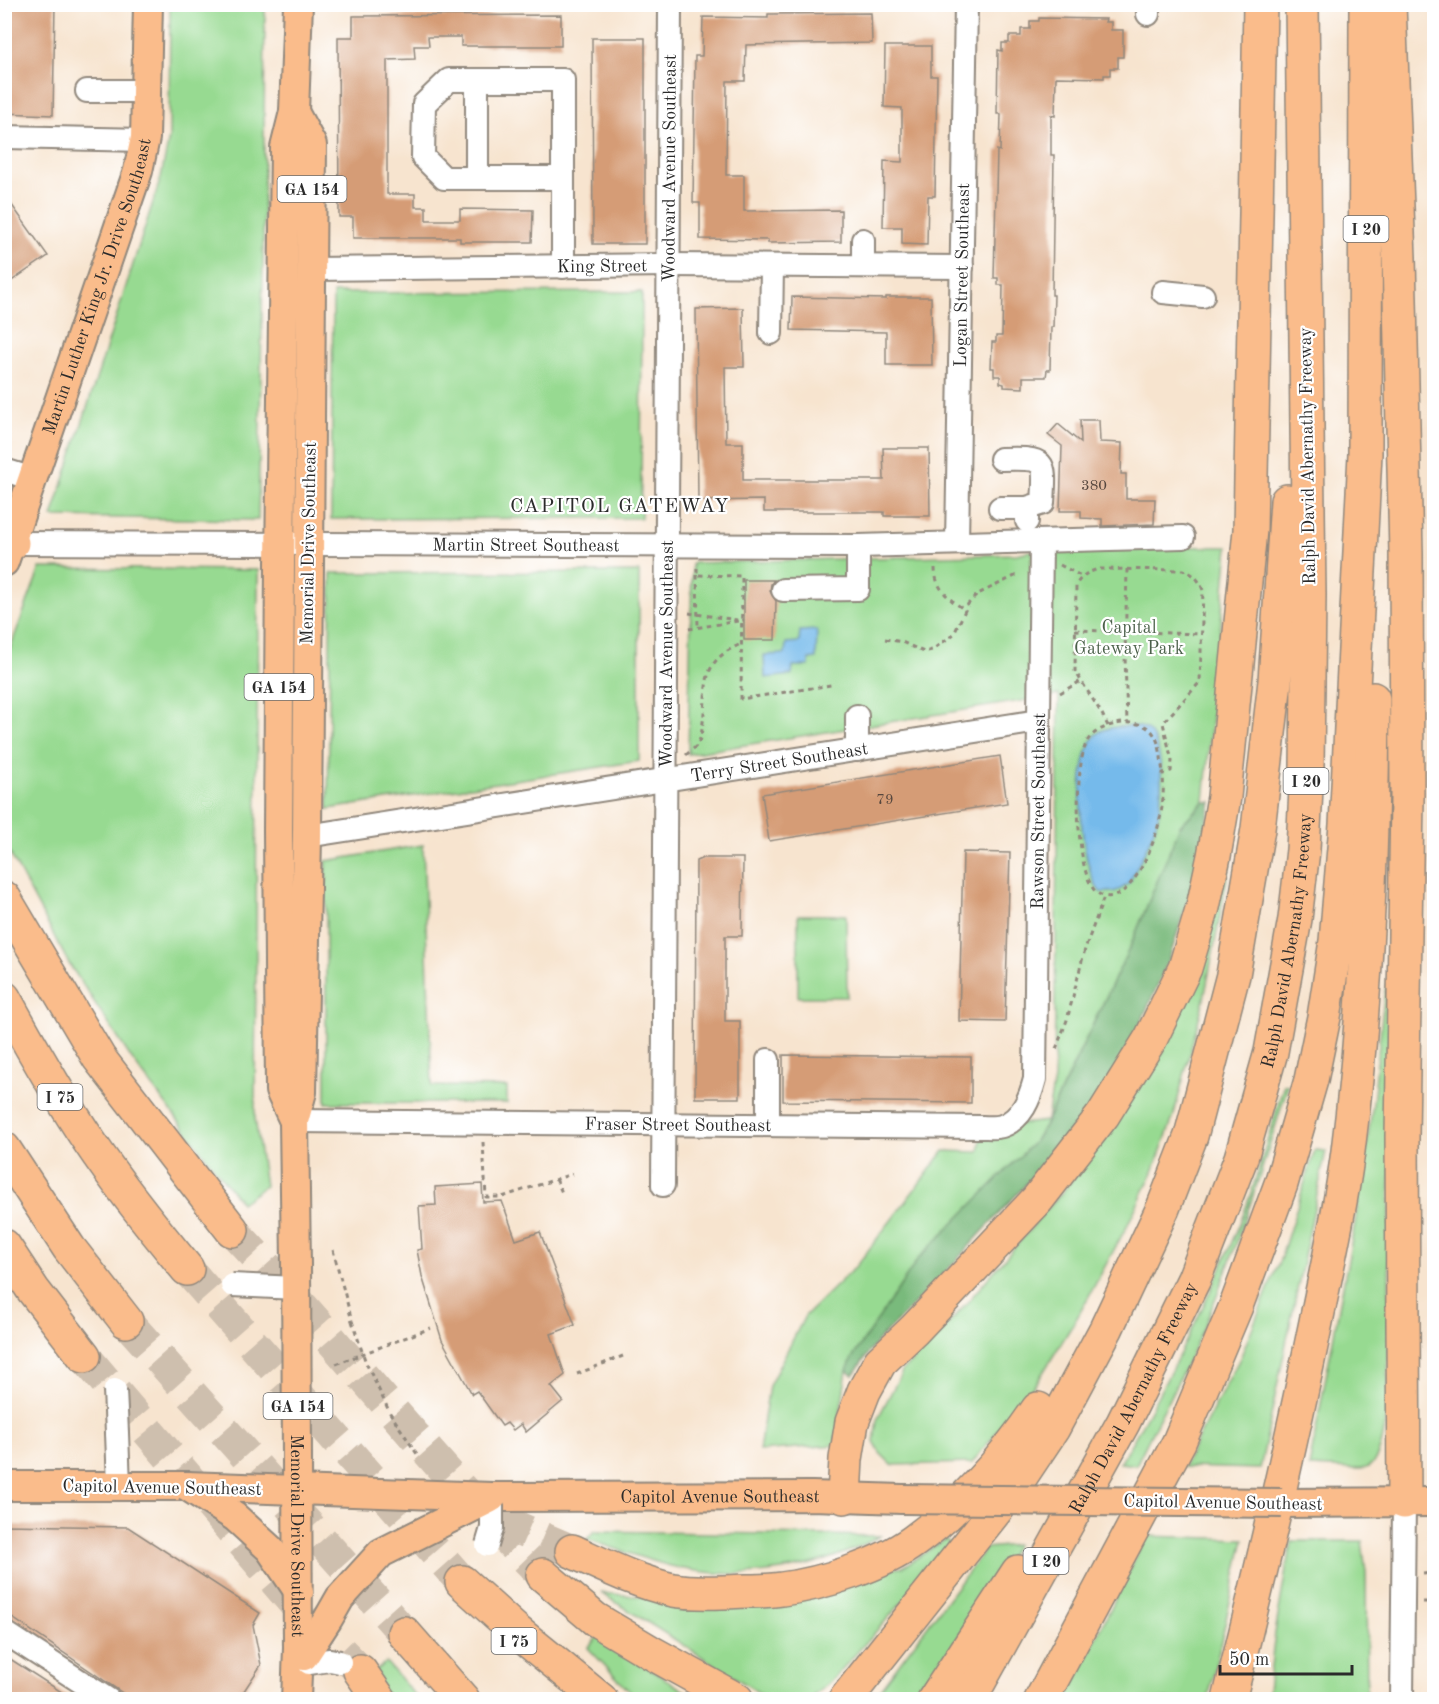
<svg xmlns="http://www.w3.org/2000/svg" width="1439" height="1704" font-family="'Old Standard TT',serif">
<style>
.green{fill:#97da91;stroke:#61825e;stroke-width:1.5}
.forest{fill:#79ba7b;stroke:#527253;stroke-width:1.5}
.water{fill:#74baeb;stroke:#50728b;stroke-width:1.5}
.building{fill:#d59c76}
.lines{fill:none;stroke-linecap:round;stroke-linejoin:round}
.highway-tunnel{stroke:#cebfae;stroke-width:33;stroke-dasharray:33 16;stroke-linecap:butt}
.minor-casing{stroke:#91887d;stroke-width:26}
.major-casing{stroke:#91887d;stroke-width:32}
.highway-casing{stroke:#91887d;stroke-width:36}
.path{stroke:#91887d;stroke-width:3;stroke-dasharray:4.5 4.5;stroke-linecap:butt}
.minor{stroke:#fff;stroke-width:22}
.major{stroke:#fabc8b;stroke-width:28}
.highway{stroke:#fabc8b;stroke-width:33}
.minor-bridge-casing{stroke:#91887d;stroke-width:26;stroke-linecap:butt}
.major-bridge-casing{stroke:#91887d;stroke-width:32;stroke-linecap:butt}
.path-bridge{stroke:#91887d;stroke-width:3;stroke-dasharray:4.5 4.5;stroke-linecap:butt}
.minor-bridge{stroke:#fff;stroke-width:22}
.major-bridge{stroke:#fabc8b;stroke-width:28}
.labels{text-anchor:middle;stroke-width:4.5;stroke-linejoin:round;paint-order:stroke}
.number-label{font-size:15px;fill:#56473e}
.shield{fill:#fff;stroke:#6b6b6b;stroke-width:1.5}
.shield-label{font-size:16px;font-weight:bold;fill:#2b2b2b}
.street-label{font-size:18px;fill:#2b2b2b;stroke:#fff}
.park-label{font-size:18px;fill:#4b604a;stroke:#fff}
.neighbourhood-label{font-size:20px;letter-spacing:1.5px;fill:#2b2b2b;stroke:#fff}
</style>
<rect width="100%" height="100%" fill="#fff"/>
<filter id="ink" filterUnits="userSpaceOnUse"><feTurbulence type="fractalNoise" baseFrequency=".0167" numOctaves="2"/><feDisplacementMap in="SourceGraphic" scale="12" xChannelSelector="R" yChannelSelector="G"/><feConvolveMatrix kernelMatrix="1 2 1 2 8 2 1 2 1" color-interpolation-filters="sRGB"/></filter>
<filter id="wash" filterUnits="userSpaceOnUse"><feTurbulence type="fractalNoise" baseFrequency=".008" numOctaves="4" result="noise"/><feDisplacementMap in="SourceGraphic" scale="24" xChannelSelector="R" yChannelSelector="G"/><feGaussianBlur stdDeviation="1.35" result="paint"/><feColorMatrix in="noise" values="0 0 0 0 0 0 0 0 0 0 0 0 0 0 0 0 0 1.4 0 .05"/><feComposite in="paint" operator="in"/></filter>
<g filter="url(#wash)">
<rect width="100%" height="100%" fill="#f7e4cf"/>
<g class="green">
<polygon points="170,5 258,5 258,7 265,10 263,269 258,520 52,517 161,177 169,138"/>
<polygon points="642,292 641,518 331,519 333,293"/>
<polygon points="1055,546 1228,547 1204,801 1181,825 1130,947 1047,1120 1054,1079 1059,695 688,754 692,563 1016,554"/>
<polygon points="40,568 258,570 255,1118 265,1186 241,1203 133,1061 68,962 5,844 5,662"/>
<polygon points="639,572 639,761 328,809 331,573"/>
<polygon points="1231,827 1237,827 1204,999 1173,1118 1153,1172 1127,1226 1078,1316 1039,1379 972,1463 892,1465 880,1453 874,1442 877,1420 903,1370 946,1327 1063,1191 1115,1124"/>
<polygon points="423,845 432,1086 507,1087 507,1103 326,1103 326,861"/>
<polygon points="798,915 846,915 847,997 798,997"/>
<path d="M 1392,953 L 1388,1399 C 1386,1415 1384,1461 1366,1468 C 1357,1471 1321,1467 1309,1467 L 1355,1223 L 1373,1103 L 1384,997 Z"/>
<path d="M 1284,1084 L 1288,1085 C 1264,1166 1238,1245 1206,1322 C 1185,1370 1159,1417 1136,1465 L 1120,1463 C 1165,1386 1206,1306 1240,1223 C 1258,1178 1270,1130 1284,1084 Z"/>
<polygon points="1047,1121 1035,1141 847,1371 835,1445 759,1451 769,1386 805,1316 857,1265 944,1151 979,1152 982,1132 1014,1125"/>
<polygon points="1315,1150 1326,1151 1260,1469 1183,1467 1241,1356 1281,1257"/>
<path d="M 595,1531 L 880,1536 C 820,1570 746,1582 679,1568 C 648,1561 617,1549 587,1539 Z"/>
<polygon points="1146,1536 1244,1539 1208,1699 1066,1700"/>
<polygon points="946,1539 952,1547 835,1677 810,1699 769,1699 601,1593 707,1602 903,1567"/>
<polygon points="1291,1541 1362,1541 1366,1572 1367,1699 1267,1699 1275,1633"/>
<polygon points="1016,1545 920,1699 872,1700 986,1548"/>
<polygon points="598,1636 697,1699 637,1699 588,1648"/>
<polygon points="386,1662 418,1699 388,1699 373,1672"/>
</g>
<polygon class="forest" points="1204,802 1211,802 1198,869 1169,959 1134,1038 1085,1120 928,1291 878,1340 853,1375 847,1371 852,1358 918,1259 1035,1141 1047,1121 1131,945 1180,826"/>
<g class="water">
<polygon points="817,630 816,658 809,659 809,666 793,666 792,675 765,678 764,655 785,654 786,643 799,642 800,631"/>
<path d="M 1133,726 C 1139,726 1146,728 1150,733 C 1165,750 1163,803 1156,824 C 1150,844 1139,864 1129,883 C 1119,892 1113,893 1100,892 C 1079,865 1071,758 1097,734 C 1105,726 1123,727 1133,726 Z"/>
</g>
<g id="blocks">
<g class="building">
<polygon points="4,4 55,4 53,115 4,113"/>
<polygon points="871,13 872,43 746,45 745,81 727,81 726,175 744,175 744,211 841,210 841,242 768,243 768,240 700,239 700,203 693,203 695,56 702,56 703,17 768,18 768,14"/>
<polygon points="561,15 561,46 461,46 461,37 428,37 429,46 414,46 415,59 387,60 387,194 415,194 415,207 426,207 426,220 460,220 460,209 533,210 532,242 460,242 460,238 353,238 353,217 339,217 338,37 353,37 353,16"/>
<polygon points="1039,18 1106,19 1105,22 1111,22 1111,30 1123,30 1123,57 1118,57 1118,68 1110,68 1110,75 1104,75 1104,78 1056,77 1055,116 1051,115 1051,155 1054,155 1052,295 1054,295 1053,327 1051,327 1050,370 1047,370 1046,377 1023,377 1023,388 1004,387 1004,384 1000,383 1000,376 994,376 994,368 991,368 992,342 996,342 996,336 1002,336 1003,285 998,285 998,278 994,278 997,150 1000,151 1001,114 997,114 998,50 1002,51 1002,43 1009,43 1009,36 1021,36 1021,29 1030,29 1030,21 1039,21"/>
<polygon points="592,38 645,38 645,244 593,244"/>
<polygon points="885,46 931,46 931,76 937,76 935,196 928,196 927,245 902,244 902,227 883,227 884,161 902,162 902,108 884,107"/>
<polygon points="4,194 48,256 4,286"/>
<polygon points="792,297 886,299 886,297 931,297 932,365 886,365 886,332 791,330"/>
<polygon points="743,308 744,367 725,367 726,443 743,443 743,480 884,480 883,448 929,448 930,516 884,516 884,512 764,512 764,500 698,501 696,309"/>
<polygon points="1080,420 1099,420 1100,442 1122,443 1121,474 1126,474 1126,499 1155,499 1154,524 1102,526 1102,519 1081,518 1081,511 1060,511 1062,446 1048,435 1058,424 1081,443"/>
<polygon points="744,580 774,580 771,584 770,591 776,601 775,640 744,640"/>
<polygon points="1000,756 1007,803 769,841 762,794"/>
<polygon points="963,852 1010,853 1005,1022 959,1021"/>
<polygon points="703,858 743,858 742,936 725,936 725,1021 740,1021 740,1098 695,1098 696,861"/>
<polygon points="783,1055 971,1057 971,1103 783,1101"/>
<polygon points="482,1184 483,1202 502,1201 516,1240 540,1232 575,1325 551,1334 565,1375 551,1386 563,1401 526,1432 521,1424 513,1430 507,1423 502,1426 477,1391 472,1394 442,1340 422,1276 417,1250 422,1249 419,1206 436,1205 435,1187"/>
<polygon points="4,1525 128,1527 260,1613 253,1625 261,1665 238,1700 133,1700 4,1612"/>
<polygon points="4,1655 74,1700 4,1700"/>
</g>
</g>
</g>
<g filter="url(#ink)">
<use href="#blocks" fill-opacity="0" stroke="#91887d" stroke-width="1.5"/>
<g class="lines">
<g class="highway-tunnel">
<path d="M 232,1230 C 339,1342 433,1466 543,1575"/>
<polyline points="187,1269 462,1582"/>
<polyline points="126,1321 404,1633"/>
<polyline points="84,1356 306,1617 360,1671"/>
<polyline points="497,1519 572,1551"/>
</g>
<g class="minor-casing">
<g id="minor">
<polyline points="1148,4 1148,14"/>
<polyline points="477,80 449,80 424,104 423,157 444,178 477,178"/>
<polyline points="87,91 146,91"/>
<polyline points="4,137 145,140"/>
<polyline points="563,178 477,178 477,80 563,80 563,267"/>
<polyline points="863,266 863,240"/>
<path id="s1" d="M 312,269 L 669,265 L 962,267"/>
<polyline points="1163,292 1203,296"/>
<polyline points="771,333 772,266"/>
<path d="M 1001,459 C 1046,458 1046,458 1043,503 L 1027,508"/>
<polyline points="4,470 33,479"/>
<polyline points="1000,508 1027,508 1027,521"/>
<path id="s2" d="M 12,543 L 858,546 L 1183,537"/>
<path id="s3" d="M 957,543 L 966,4"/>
<polyline points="783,590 858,589 858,546"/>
<polyline points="857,716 857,750"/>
<path id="s4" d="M 307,836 L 1039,721"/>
<path id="s5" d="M 294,1121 L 982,1127 C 988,1127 996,1128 1002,1126 C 1022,1119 1030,1098 1035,1079 L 1041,541"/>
<polyline points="768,1125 768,1060"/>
<path id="s6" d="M 663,1185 L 670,4"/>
<polyline points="117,1433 119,1486"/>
<polyline points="4,1632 109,1700"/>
<polyline points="1402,1700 1404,1502"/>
</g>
</g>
<g class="major-casing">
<g id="major">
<polyline points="294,112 312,145 307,836 302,1092 294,1121 296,1264"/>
<path id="s7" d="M 4,562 L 138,171 L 145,138 L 148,4"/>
<polyline points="294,1121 280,1091 278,830 280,564 285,148 294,112 298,4"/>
<polyline points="4,1486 187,1486"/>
<path id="s8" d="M 492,1497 L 812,1496 L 902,1499"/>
<polyline points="1282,1503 1434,1502"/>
<polyline points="296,1700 298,1648"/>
</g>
</g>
<g class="highway-casing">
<g id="highway">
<polyline points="1389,4 1399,258 1406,553 1407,798 1402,1138 1404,1502"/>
<polyline points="4,543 12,543"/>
<polyline points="4,898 99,1058 232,1230"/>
<path d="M 4,998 C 31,1047 58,1095 89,1141 C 119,1186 153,1228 187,1269"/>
<polyline points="4,1149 69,1248 126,1321"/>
<polyline points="4,1246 33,1290 84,1356"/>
<polyline points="844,1497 846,1459 852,1422 864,1391 880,1362 914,1330 1037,1200 1103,1115 1151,1038 1185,968 1203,907 1214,856 1224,797 1250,530 1260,4"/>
<path d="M 572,1551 C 605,1566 637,1582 673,1590 C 694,1594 725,1592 746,1591 C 758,1591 771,1591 782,1589 C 823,1584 881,1565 914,1541 C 962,1506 1004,1459 1038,1409"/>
<polyline points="543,1575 595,1619 652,1653 737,1700"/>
<polyline points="462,1582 515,1630 601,1700"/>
<polyline points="404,1633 463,1700"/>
<polyline points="360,1671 380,1700"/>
<polyline points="845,1700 1011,1491 1053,1428 1106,1329 1163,1208 1191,1136 1233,975 1258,829 1275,681 1287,501"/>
<polyline points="934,1700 1018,1572"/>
<path id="s9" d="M 969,1700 L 1123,1423 L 1194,1279 L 1241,1158 L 1271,1052 L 1295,919 L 1303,850 L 1307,767 L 1309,595 L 1302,4"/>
<polyline points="1041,1700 1179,1442 1236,1306 1281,1184 1311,1080 1324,1017 1336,941 1346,825 1365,454 1366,4"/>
<path d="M 1229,1700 C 1261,1572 1291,1445 1317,1317 C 1328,1262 1341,1207 1348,1151 C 1367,1001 1372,850 1373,699"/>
</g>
</g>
<g class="path">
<polyline points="1060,565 1081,576"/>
<polyline points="697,568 697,575 742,576 741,699 831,685"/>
<path d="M 935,568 C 935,590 950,599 966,611"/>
<polyline points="1127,569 1125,656 1127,723"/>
<polyline points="697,575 698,628"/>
<polyline points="689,613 737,620"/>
<polyline points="689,629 744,620"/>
<polyline points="1075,630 1201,634"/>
<polyline points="885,639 902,642 924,652 932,650 954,634 968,604 978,594 1019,574"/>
<polyline points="1060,693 1081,681"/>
<path d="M 1108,726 L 1102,714 L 1075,671 L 1076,585 C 1082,575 1088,572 1099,569 L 1184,570 C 1195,575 1199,580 1203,590 L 1200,682 L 1163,723 L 1172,761 L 1171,771 L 1163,773 C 1164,790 1163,806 1159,823 C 1154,844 1129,911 1099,894 C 1074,881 1073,763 1088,740 C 1099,723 1140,715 1153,733 C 1161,744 1161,760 1163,773"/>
<path d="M 686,755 C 689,752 694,749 697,745 C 701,739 702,730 703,722 C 708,684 699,662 741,644"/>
<polyline points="1056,1049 1067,1020 1085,949 1104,897"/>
<polyline points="483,1142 486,1197 502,1197 572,1174"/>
<polyline points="556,1179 563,1195"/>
<polyline points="333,1250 352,1321"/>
<polyline points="378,1348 431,1328"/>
<polyline points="577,1374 623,1356"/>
<polyline points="1423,1574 1434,1573"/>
<polyline points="1423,1602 1434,1602"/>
</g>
<use href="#minor" class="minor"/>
<use href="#major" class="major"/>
<use href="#highway" class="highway"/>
<g class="minor-bridge-casing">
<g id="minor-bridge">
<polyline points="232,1285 297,1288"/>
<polyline points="115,1390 117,1433"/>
<polyline points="487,1545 492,1528 492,1497"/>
<polyline points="309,1663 330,1660 340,1662"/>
</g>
</g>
<g class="major-bridge-casing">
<g id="major-bridge">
<path id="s10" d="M 296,1264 L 298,1648"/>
<polyline points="187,1486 492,1497"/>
<polyline points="187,1486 235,1517 270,1549 299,1592"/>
<polyline points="902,1499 1282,1503"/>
<polyline points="304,1656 328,1619 340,1598 381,1553 489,1499"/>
</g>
</g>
<g class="path-bridge">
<polyline points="352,1321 366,1363 390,1413 417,1454"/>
<polyline points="336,1364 378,1348"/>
</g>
<use href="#minor-bridge" class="minor-bridge"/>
<use href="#major-bridge" class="major-bridge"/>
</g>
</g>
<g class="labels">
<g class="number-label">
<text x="1094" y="490">380</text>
<text x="885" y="804">79</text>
</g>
<g class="shield">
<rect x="277.5" y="176" width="69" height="26" rx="4.5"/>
<rect x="1343.5" y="216" width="45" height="26" rx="4.5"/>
<rect x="244.5" y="674" width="69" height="26" rx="4.5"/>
<rect x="1283.5" y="768" width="45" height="26" rx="4.5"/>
<rect x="37.5" y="1084" width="45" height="26" rx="4.5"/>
<rect x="263.5" y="1393" width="69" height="26" rx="4.5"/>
<rect x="1023.5" y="1548" width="45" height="26" rx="4.5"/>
<rect x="491.5" y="1628" width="45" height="26" rx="4.5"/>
</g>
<g class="shield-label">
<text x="312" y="195">GA 154</text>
<text x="1366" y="235">I 20</text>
<text x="279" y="693">GA 154</text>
<text x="1306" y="787">I 20</text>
<text x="60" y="1103">I 75</text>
<text x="298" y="1412">GA 154</text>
<text x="1046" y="1567">I 20</text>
<text x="514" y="1647">I 75</text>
</g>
<g class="street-label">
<text dy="6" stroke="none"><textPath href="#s6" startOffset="1017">Woodward Avenue Southeast</textPath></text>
<text dy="6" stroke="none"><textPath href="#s1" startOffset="290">King Street</textPath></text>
<text dy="6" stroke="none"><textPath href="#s3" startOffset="268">Logan Street Southeast</textPath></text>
<text dy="6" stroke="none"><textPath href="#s7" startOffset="291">Martin Luther King Jr. Drive Southeast</textPath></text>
<text transform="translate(1307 456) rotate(-91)" y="6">Ralph David Abernathy Freeway</text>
<text transform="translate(308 543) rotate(-89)" y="6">Memorial Drive Southeast</text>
<text dy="6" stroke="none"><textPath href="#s2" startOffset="514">Martin Street Southeast</textPath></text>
<text dy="6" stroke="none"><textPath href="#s6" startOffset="531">Woodward Avenue Southeast</textPath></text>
<text dy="6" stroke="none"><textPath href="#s4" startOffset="478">Terry Street Southeast</textPath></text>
<text dy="6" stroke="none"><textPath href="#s5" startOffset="1036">Rawson Street Southeast</textPath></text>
<text dy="6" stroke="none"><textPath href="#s9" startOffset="830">Ralph David Abernathy Freeway</textPath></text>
<text dy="6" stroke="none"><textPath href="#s5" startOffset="384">Fraser Street Southeast</textPath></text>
<text dy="6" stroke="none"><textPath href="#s9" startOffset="344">Ralph David Abernathy Freeway</textPath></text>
<text transform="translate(162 1487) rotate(1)" y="6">Capitol Avenue Southeast</text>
<text dy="6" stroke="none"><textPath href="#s8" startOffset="228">Capitol Avenue Southeast</textPath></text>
<text transform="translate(1223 1502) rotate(1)" y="6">Capitol Avenue Southeast</text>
<text dy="6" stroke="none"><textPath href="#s10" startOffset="272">Memorial Drive Southeast</textPath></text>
</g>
<g class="park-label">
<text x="1129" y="633">Capital<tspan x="1129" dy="21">Gateway Park</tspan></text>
</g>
<g class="neighbourhood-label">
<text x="620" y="512">CAPITOL GATEWAY</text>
</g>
</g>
<rect width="1439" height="1704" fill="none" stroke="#fff" stroke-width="24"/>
<path d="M1220 1665v9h132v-9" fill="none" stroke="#2b2b2b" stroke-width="3"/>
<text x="1229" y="1665" font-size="18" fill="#2b2b2b" stroke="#ffffff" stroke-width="4.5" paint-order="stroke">50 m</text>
</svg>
